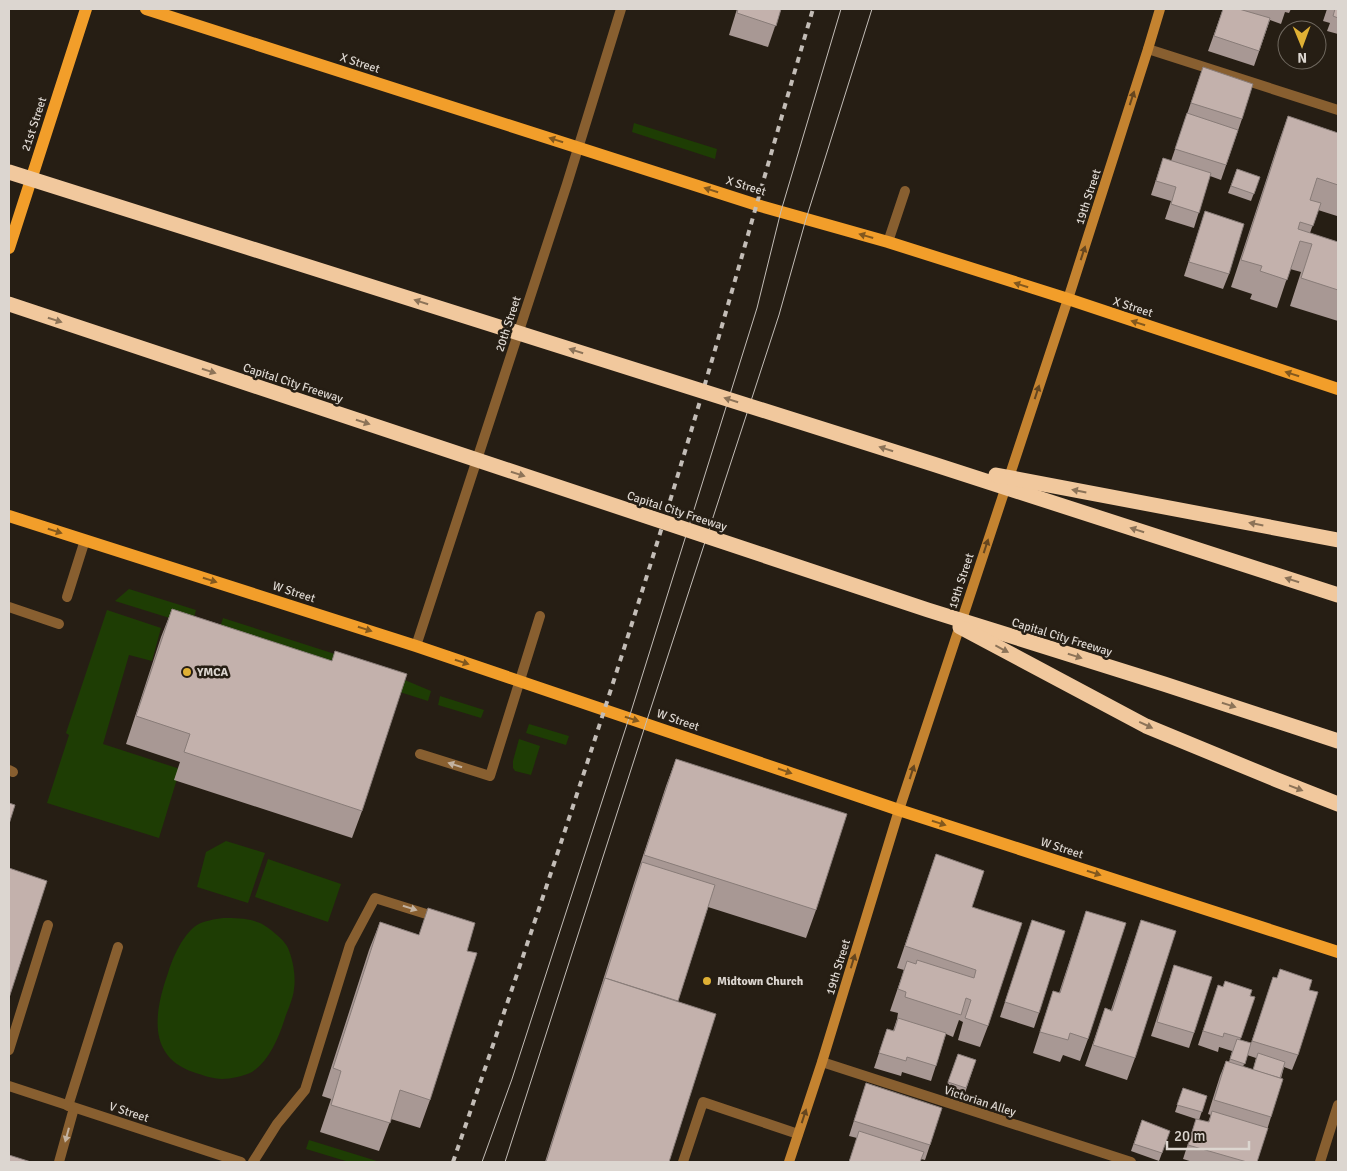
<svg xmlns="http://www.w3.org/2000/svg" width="1347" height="1171" font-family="Signika,sans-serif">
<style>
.green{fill:#1e3d04}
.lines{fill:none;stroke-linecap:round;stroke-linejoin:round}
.lane{stroke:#885f30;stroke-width:10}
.street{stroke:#885f30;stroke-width:10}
.secondary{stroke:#c48330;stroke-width:10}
.primary{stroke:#f29e2a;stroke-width:12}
.tram{stroke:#c3bdb7;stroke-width:1}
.rail{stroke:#c3bdb7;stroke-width:4;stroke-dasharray:6 6;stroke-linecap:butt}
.highway-bridge{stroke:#f1c89d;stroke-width:15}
.wall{fill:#a89894}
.building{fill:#c3b1ac;stroke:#887c78}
.oneway{fill:#65461f}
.oneway2{fill:#82581e}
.oneway3{fill:#8c7358}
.oneway4{fill:#c3b2a0}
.poi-dot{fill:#dfb034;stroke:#261e14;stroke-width:2}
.labels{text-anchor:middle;stroke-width:5;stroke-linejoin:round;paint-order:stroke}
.street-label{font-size:12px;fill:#dcd6d0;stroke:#261e14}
.poi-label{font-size:12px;font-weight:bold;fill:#dcd6d0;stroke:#261e14;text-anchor:start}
</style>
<rect width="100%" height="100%" fill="#261e14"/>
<g class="green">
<polygon points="634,123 717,149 715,159 632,132"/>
<polygon points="129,589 196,610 192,625 115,601"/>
<polygon points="107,610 161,628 152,661 129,655 103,744 180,769 159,838 47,803 69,735 66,733"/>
<polygon points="223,618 369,665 431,691 428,701 218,634"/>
<polygon points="440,696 484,710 481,718 438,705"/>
<polygon points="529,724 569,736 566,745 526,733"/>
<polygon points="519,739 540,746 531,775 515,771 513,768 513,761"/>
<polygon points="226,841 265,853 248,903 197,887 206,852"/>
<polygon points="268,859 341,884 328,922 255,897"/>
<path d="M 223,918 C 235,918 248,918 260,923 C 268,927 284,939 288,948 C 293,960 296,976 294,989 C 293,1000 287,1011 284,1021 C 278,1039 269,1061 252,1072 C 244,1076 231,1079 222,1079 C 213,1079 202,1075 193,1072 C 146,1056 155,1010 168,973 C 173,957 183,934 197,925 C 204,921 215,919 223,918 Z"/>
<polygon points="309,1140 380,1162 349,1162 306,1149"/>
</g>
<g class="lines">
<g class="lane">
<polyline points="1148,49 1338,110"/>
<polyline points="888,242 905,191"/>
<polyline points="67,597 85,540"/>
<polyline points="9,607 59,624"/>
<polyline points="420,754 490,776 540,616"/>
<polyline points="9,770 13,772"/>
<polyline points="9,1050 48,925"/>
<polyline points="822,1062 1131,1162"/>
<polyline points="68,1106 118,947"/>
<polyline points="59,1162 74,1108"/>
<polyline points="253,1162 277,1124 305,1090 350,945 375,898 439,918"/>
<polyline points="683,1162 703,1102 798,1134"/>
</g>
<g class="street">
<polyline points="416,646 567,184 621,9"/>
<polyline points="9,1086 241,1162"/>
<polyline points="1320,1162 1338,1105"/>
</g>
<polyline class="secondary" points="789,1162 822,1062 899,810 1068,299 1148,49 1160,9"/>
<g class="primary">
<polyline points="146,9 757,205 888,242 1068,299 1338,389"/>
<polyline points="9,248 86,9"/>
<polyline points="9,516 416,646 899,810 1338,952"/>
</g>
<g class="tram">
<polyline points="482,1162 512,1079 629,718 757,308 781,211 841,9"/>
<polyline points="505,1162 646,723 779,315 806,219 872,9"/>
</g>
<path class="rail" d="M 453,1162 C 533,929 612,694 683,458 C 728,309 769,158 813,9"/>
<g class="highway-bridge">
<polyline points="9,172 933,464 1338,595"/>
<polyline points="9,304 928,610 1164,684 1338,741"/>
<polyline points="996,475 1338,540"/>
<polyline points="960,627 1146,726 1277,780 1338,804"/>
</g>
</g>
<g class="wall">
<polygon points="737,9 781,9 768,47 729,35"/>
<polygon points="1223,9 1291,9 1289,13 1285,12 1281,24 1270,20 1254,66 1208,51"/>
<polygon points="1327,9 1338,9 1338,34 1327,31 1330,23 1323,21"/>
<polygon points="1203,67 1242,119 1221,180 1210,176 1194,228 1165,219 1171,201 1151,195 1163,158 1171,161"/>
<polygon points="1288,116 1338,133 1338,212 1337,216 1318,210 1310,233 1338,242 1338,321 1290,306 1301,272 1290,269 1277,308 1250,299 1252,294 1231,287 1278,144"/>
<polygon points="1237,169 1260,177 1251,201 1228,193"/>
<polygon points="1205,211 1229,274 1223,289 1184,276"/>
<polygon points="172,609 332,661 335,651 362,811 352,838 174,780 180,762 126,744 161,637"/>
<polygon points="676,759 816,910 806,938 708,907 678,1001 669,1162 545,1162 634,883 666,786"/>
<polygon points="936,854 972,907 988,1026 980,1047 958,1040 963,1022 959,1020 953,1037 946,1034 931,1081 902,1072 901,1076 874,1068 887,1029 893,1031 897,1019 898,1013 890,1011 904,970 897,968"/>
<polygon points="428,908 467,951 430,1100 420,1128 391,1119 379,1151 320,1132 331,1099 322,1096 369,950 380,922 419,935"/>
<polygon points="1086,911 1088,1039 1080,1061 1063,1055 1060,1062 1033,1053 1053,991 1059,993"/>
<polygon points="1032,920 1039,1013 1034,1028 1000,1017"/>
<polygon points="1141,920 1135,1058 1127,1080 1085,1066 1105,1008 1111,1010"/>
<polygon points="1174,965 1194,1033 1189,1048 1151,1036"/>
<polygon points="1280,969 1309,990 1298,1055 1292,1070 1284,1067 1271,1117 1257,1162 1193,1162 1183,1159 1196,1119 1175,1112 1183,1088 1207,1096 1199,1120 1208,1122 1211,1115 1208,1114 1220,1076 1226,1061 1229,1062 1232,1051 1219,1047 1218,1052 1198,1045 1218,985 1255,997 1240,1040 1251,1043 1243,1067 1253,1070 1256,1058 1247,1055 1273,977 1277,978"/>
<polygon points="958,1054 976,1060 964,1096 945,1090"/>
<polygon points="866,1083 930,1145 925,1160 921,1159 920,1162 849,1162 857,1138 849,1136"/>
<polygon points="1142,1120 1162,1153 1159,1161 1131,1151"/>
</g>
<g class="building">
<polygon points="738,9 781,9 776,26 737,13"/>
<polygon points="1223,9 1239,9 1270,18 1259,51 1214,36"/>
<polygon points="1335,9 1338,9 1338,18 1333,16"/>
<polygon points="1203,67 1253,84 1242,119 1191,103"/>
<polygon points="1187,113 1238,130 1226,165 1175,149"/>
<polygon points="1288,116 1338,133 1338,185 1317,178 1310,200 1321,203 1313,226 1300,222 1298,229 1338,242 1338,290 1301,278 1312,244 1300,241 1287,280 1260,271 1262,266 1241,260"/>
<polygon points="1163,158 1211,173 1199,213 1171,204 1176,187 1156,181"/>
<polygon points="1237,169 1260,177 1254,194 1231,186"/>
<polygon points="1205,211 1244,224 1229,274 1189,262"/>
<polygon points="172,609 332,661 335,651 407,674 362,811 184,752 190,734 136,716"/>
<polygon points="676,759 847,814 816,910 644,855"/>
<polygon points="9,803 15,805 9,824"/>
<polygon points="936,854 984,871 972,907 1022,923 988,1026 965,1018 971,1000 966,998 961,1015 905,997 906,992 898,989 907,961 916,964 917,960 974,978 976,970 905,946"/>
<polygon points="642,862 715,885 678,1001 605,978 603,984"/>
<polygon points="9,868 47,881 9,998"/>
<polygon points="428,908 475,923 467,951 477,953 430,1100 400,1090 390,1123 331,1105 341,1071 333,1068 380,922 419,935"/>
<polygon points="1086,911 1126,923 1088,1039 1070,1033 1068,1040 1040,1032 1053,991 1060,993"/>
<polygon points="1032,920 1065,931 1039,1013 1005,1002"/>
<polygon points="1141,920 1176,931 1135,1058 1093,1045 1105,1008 1112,1011"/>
<polygon points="1174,965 1212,977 1194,1033 1157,1022"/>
<polygon points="1280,969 1312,980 1309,990 1318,992 1298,1055 1252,1041 1273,977 1277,978"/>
<polygon points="605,978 716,1014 669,1162 546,1162"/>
<polygon points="1225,981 1252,990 1250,996 1255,997 1241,1038 1224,1033 1223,1037 1203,1031 1218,985 1223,987"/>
<polygon points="898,1018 946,1033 936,1066 907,1057 906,1061 879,1053 887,1029 894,1031"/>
<polygon points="1237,1039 1251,1043 1245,1064 1230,1059"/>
<polygon points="1258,1053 1285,1062 1280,1078 1253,1070"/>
<polygon points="958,1054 976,1060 966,1088 948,1082"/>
<polygon points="1226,1061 1283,1079 1271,1117 1214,1100"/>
<polygon points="866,1083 942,1108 930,1145 854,1121"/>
<polygon points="1183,1088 1207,1096 1202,1112 1177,1105"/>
<polygon points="1212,1111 1268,1128 1257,1162 1247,1162 1188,1145 1196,1119 1209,1122"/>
<polygon points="1142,1120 1170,1131 1162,1153 1134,1144"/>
<polygon points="859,1131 924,1152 920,1162 849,1162"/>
<polygon points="9,1155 31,1162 9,1162"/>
</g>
<defs><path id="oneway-solid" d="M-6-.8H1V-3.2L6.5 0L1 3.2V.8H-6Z" transform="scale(1.25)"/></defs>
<g class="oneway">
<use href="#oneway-solid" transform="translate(1132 98) rotate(-72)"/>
<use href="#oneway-solid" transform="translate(1083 253) rotate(-72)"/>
<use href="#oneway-solid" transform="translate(1037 392) rotate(-72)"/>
<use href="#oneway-solid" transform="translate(986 546) rotate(-72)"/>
<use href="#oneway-solid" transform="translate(912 772) rotate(-72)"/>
<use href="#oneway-solid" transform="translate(853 961) rotate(-73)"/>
<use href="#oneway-solid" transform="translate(804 1116) rotate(-72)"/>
</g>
<g class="oneway2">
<use href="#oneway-solid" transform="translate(556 140) rotate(-162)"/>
<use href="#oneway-solid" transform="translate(711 190) rotate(-162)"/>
<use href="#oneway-solid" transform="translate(866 236) rotate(-164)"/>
<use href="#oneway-solid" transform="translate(1021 285) rotate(-163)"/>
<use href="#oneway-solid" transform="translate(1138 323) rotate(-162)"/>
<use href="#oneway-solid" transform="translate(1292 374) rotate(-162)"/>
<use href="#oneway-solid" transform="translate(55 531) rotate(17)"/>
<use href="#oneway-solid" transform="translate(210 580) rotate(18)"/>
<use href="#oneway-solid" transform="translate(365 629) rotate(18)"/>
<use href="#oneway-solid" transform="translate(462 662) rotate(18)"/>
<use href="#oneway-solid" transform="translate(632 719) rotate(18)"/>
<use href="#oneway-solid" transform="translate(785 771) rotate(19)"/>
<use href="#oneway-solid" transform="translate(939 823) rotate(18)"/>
<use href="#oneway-solid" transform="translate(1094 873) rotate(18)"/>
</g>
<g class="oneway3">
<use href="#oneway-solid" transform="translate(421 302) rotate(-162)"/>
<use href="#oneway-solid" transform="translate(55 320) rotate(18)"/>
<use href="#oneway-solid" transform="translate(576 351) rotate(-162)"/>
<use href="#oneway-solid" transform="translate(209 371) rotate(18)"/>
<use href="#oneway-solid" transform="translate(731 400) rotate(-162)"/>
<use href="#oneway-solid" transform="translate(363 422) rotate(18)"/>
<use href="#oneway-solid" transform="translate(886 449) rotate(-162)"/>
<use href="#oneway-solid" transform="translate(518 474) rotate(18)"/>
<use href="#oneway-solid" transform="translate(1079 491) rotate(-169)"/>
<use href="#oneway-solid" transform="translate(1256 524) rotate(-169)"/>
<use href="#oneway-solid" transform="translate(1137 530) rotate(-162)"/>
<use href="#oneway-solid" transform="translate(1292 580) rotate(-162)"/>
<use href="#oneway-solid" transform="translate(1002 649) rotate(28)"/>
<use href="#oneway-solid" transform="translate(1075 656) rotate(17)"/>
<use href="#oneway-solid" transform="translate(1229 705) rotate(18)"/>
<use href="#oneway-solid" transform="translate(1146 725) rotate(25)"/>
<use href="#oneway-solid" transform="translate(1296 788) rotate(21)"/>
</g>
<g class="oneway4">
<use href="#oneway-solid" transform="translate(455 765) rotate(-162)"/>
<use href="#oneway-solid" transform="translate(410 908) rotate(18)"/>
<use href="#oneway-solid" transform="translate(67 1135) rotate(105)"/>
</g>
<g class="poi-dot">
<circle cx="187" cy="672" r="5"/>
<circle cx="707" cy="981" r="5"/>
</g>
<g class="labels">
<g class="street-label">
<text transform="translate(360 63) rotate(18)" y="4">X Street</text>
<text transform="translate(34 124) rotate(-72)" y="4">21st Street</text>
<text transform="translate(746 186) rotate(17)" y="4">X Street</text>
<text transform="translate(1088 197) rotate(-72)" y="4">19th Street</text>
<text transform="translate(1133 307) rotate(18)" y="4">X Street</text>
<text transform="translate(508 324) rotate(-72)" y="4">20th Street</text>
<text transform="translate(293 383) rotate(18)" y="4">Capital City Freeway</text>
<text transform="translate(677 511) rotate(18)" y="4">Capital City Freeway</text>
<text transform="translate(961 581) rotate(-72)" y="4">19th Street</text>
<text transform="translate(294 592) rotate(18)" y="4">W Street</text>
<text transform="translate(1062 637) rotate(17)" y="4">Capital City Freeway</text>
<text transform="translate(678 720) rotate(19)" y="4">W Street</text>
<text transform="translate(1062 848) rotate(18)" y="4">W Street</text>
<text transform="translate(838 967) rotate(-73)" y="4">19th Street</text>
<text transform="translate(980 1101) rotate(18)" y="4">Victorian Alley</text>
<text transform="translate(129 1112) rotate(18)" y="4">V Street</text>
</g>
<g class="poi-label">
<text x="197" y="676">YMCA</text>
<text x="717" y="985">Midtown Church</text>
</g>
</g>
<rect width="1347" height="1171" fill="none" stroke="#dcd6d0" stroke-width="20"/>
<g transform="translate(1302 45) rotate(179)"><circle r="24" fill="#261e14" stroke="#6f685f"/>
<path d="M0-4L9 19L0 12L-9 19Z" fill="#dfb034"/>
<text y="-8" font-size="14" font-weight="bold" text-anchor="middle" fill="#dcd6d0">N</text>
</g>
<path d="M1167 1141v8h82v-8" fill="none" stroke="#dcd6d0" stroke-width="2.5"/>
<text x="1174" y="1141" font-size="15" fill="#dcd6d0" stroke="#261e14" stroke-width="4" paint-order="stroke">20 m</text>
</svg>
